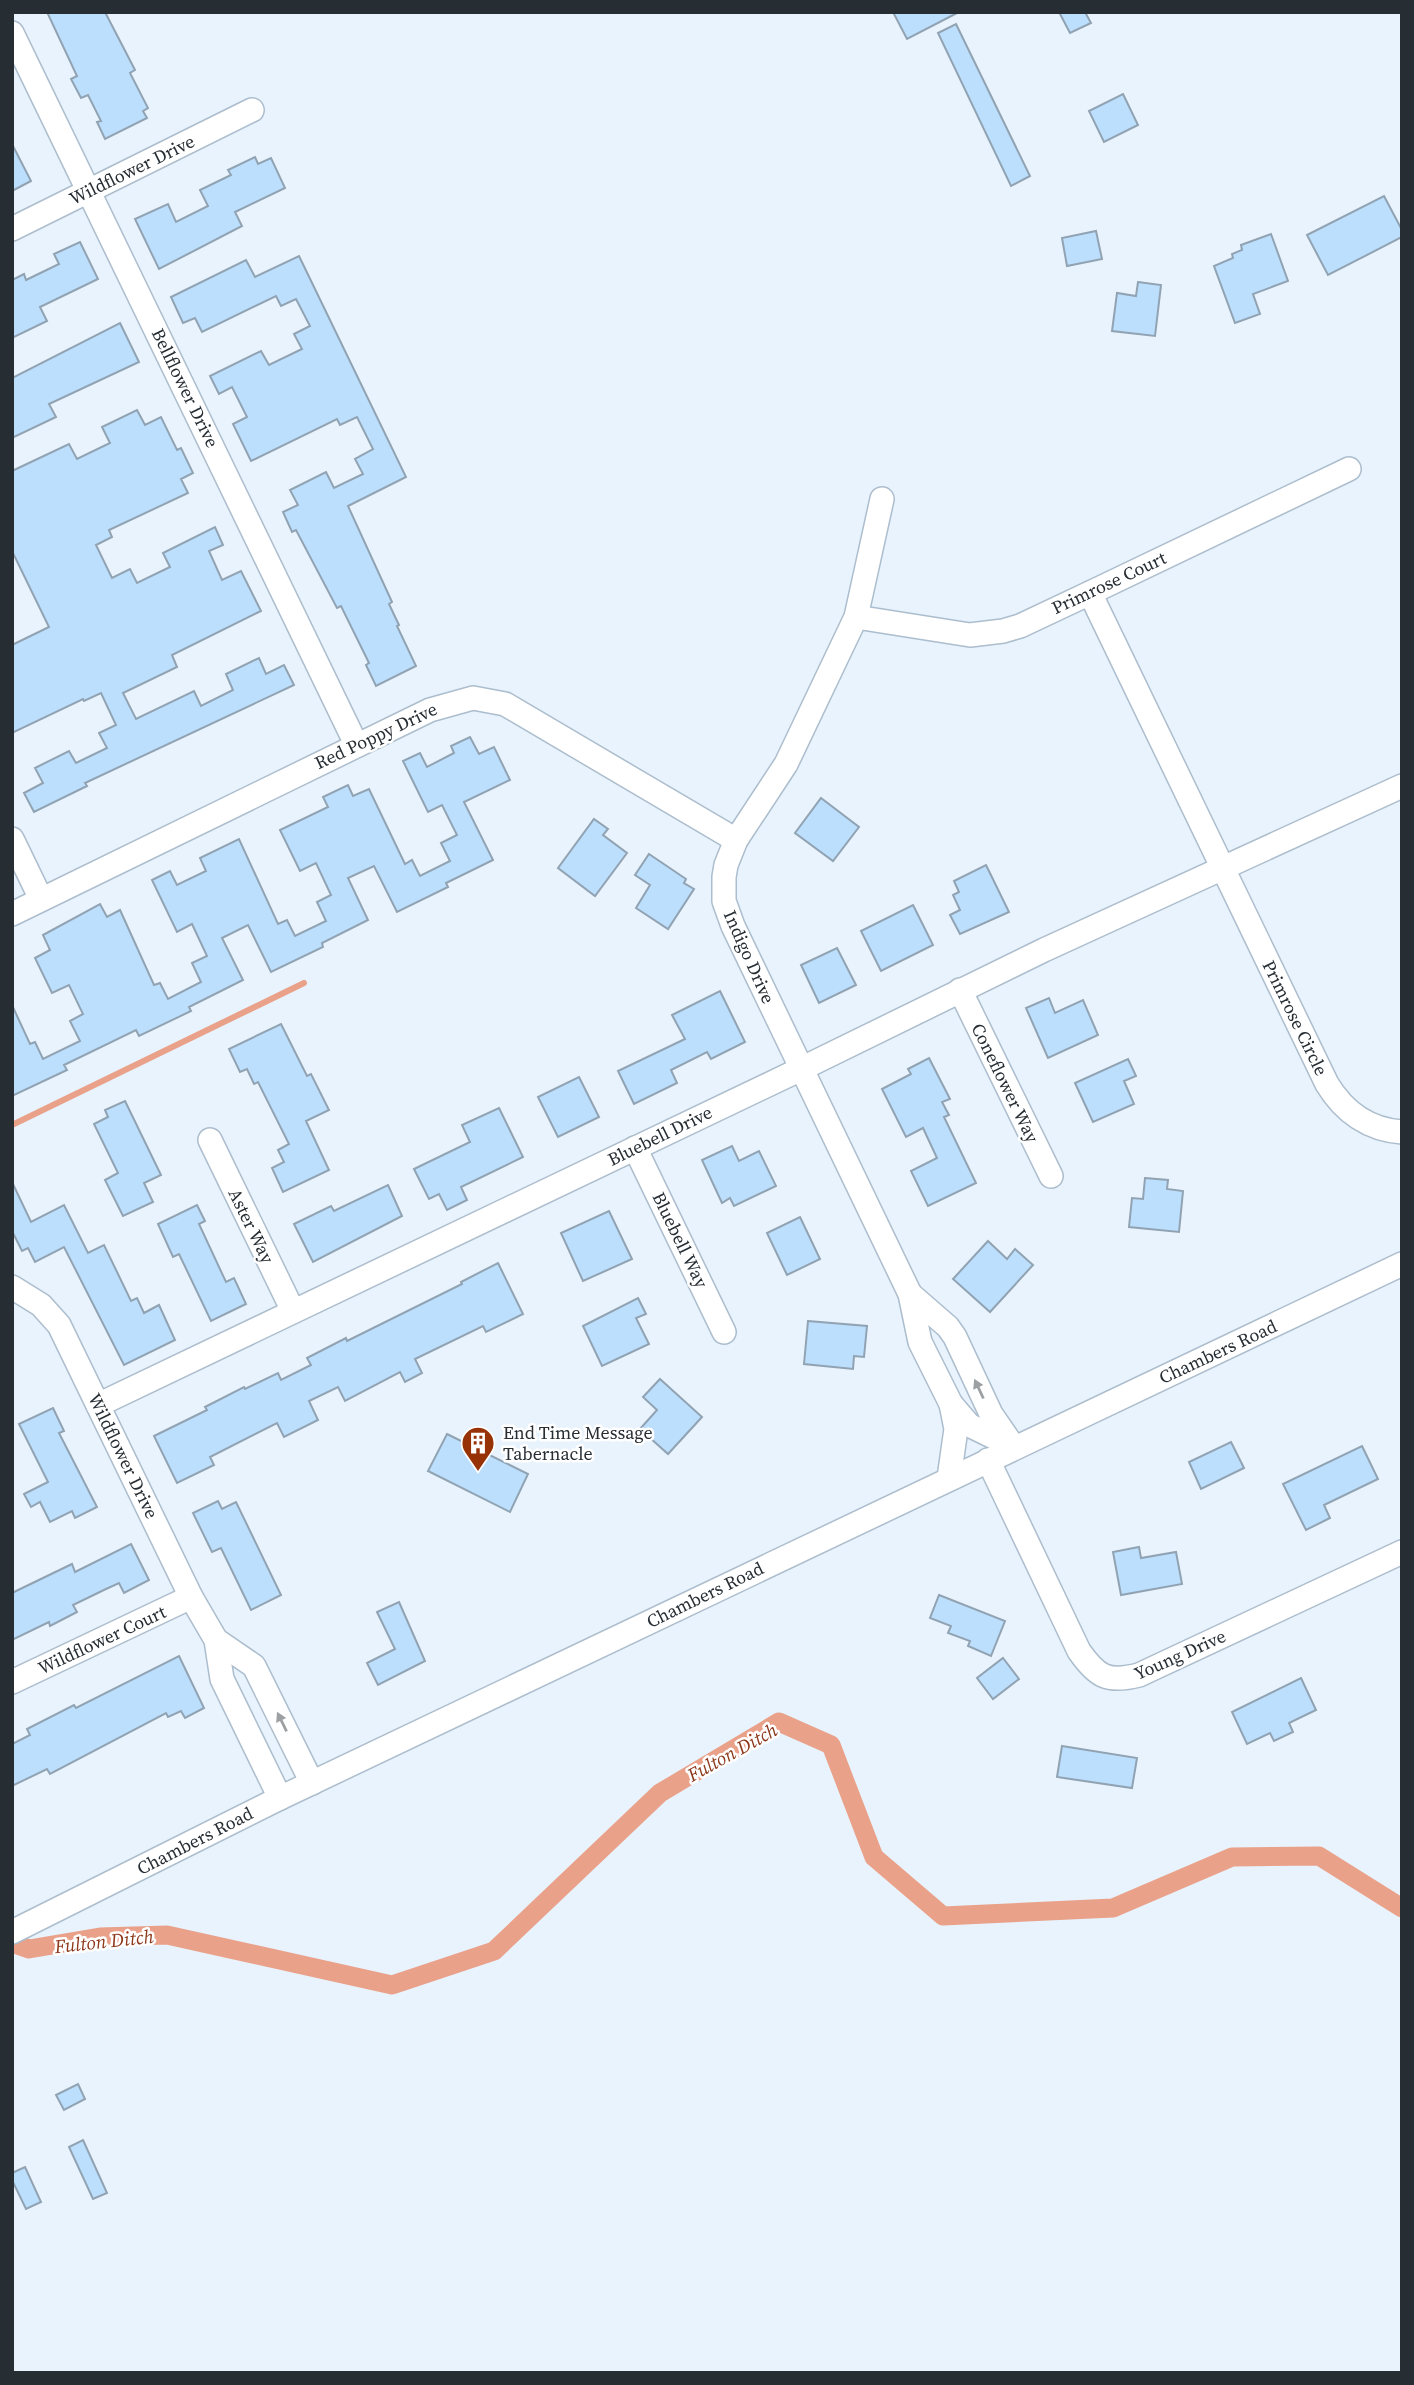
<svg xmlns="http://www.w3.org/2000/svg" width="1414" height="2385" font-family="'Source Serif 4',serif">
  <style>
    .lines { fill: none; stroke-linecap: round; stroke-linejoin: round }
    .stream { stroke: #eaa189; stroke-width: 6 }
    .canal { stroke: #eaa189; stroke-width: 19 }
    .building { fill: #bcdffe; stroke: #91a3b2; stroke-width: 2 }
    .minor-casing { stroke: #acbdcd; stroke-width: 26 }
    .minor { stroke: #fff; stroke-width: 23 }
    .oneway { fill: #9da0a3 }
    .labels { text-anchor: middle; stroke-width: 5; stroke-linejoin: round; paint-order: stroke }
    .street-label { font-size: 18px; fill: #262d33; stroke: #fff }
    .poi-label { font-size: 18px; fill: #262d33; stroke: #fff; text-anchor: start }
    .water-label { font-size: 19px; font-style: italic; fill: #8d381a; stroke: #fff }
  </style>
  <rect width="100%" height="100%" fill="#e8f3fd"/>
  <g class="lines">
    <polyline class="stream" points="12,1125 304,983"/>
    <polyline class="canal" points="12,1943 29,1949 100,1937 167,1935 392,1985 494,1951 660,1793 779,1722 831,1745 874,1857 943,1916 1113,1908 1232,1857 1319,1856 1402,1908"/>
  </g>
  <g class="building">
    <polygon points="47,12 105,12 135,70 130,73 148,108 143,111 147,118 105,139 97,122 101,121 88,95 81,98 71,79 77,76"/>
    <polygon points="893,12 959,12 907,39"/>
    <polygon points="1059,12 1085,12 1091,23 1070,33"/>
    <polygon points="956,24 1030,176 1011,186 938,33"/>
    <polygon points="1123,94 1138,125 1104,142 1089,111"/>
    <polygon points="12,144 31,181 12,191"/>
    <polygon points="255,157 258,164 271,158 285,188 235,212 242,226 159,269 135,219 168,204 176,222 208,206 200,190 231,175 228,170"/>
    <polygon points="1384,196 1402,230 1402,237 1328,275 1307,235"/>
    <polygon points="1096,231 1102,259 1067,266 1062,238"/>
    <polygon points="1271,234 1288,281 1253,294 1260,314 1235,323 1214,266 1233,258 1232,254 1242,250 1241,245"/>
    <polygon points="80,242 98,279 40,307 47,321 12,338 12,280 24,274 26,280 59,264 54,254"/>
    <polygon points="299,256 406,477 348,506 392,602 389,604 399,625 397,626 416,666 376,686 366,665 369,663 341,606 337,608 296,530 292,532 283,512 298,505 290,490 326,472 334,488 363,474 355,459 373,449 357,417 340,425 337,419 251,461 233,424 247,417 232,387 219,394 210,376 261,351 269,365 302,349 294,334 310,326 296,299 281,306 276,296 202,332 195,318 183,323 171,297 246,260 255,277"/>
    <polygon points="1138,282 1161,285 1155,336 1112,331 1117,293 1136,296"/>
    <polygon points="120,323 139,362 49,404 56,417 12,438 12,378"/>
    <polygon points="137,410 145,425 161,417 177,450 181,448 193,473 181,479 188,493 109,530 112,537 96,545 112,578 130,569 137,583 170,567 163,553 215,527 223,545 209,551 222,580 241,571 261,611 172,655 177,667 123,693 136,719 194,691 201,706 233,690 226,674 259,658 266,674 284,665 294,685 85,783 87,786 34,812 24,793 43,783 35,768 69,751 76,763 107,748 99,733 116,725 101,693 84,701 83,699 12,733 12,645 49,627 12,551 12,471 69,444 77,459 110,443 102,427"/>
    <polygon points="470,737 479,754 494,747 510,780 464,802 493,860 446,883 448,887 397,912 374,866 348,878 368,920 322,943 323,947 271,972 248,925 222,938 243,980 189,1007 191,1011 139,1036 136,1030 64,1065 67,1070 12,1096 12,1005 30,1044 35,1042 43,1059 80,1041 70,1021 83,1014 69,985 52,993 35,958 50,950 43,935 100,904 107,917 120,910 154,985 160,983 168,999 201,982 192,963 207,956 192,924 177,932 152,880 170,871 177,885 206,871 200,858 239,839 278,924 287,920 295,936 326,921 317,902 331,895 316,863 300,871 280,830 328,807 323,797 348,785 353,796 369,789 405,864 412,860 420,876 450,861 441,843 457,835 442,805 428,812 403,761 420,753 427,767 454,753 451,746"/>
    <polygon points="821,798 859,827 833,861 795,833"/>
    <polygon points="594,819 608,829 603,835 627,853 595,896 558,868"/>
    <polygon points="649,854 686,879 684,883 694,889 668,929 636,908 650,885 635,875"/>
    <polygon points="986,865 1009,912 960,934 950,915 960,910 953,895 959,892 954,881"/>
    <polygon points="913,905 933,945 881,971 861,931"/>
    <polygon points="837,948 856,985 819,1003 801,965"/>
    <polygon points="720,991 745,1042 711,1059 707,1052 671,1070 677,1083 634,1104 618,1071 685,1039 672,1015"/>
    <polygon points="1049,998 1055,1013 1083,1000 1098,1035 1048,1058 1026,1008"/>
    <polygon points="281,1024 307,1076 311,1074 329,1110 306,1121 329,1170 283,1192 272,1168 284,1162 278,1150 289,1144 258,1082 254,1084 247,1069 240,1072 229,1049"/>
    <polygon points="929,1058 950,1099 942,1102 949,1115 944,1117 976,1183 928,1206 911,1171 937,1158 923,1128 906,1137 882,1089 911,1074 908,1069"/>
    <polygon points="1128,1059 1136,1076 1124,1081 1134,1104 1093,1122 1075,1083"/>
    <polygon points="579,1077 599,1117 558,1137 538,1097"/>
    <polygon points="125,1101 161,1175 144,1183 153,1202 123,1216 105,1180 118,1173 94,1124 108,1117 105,1110"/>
    <polygon points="499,1108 523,1157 461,1187 467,1200 447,1210 439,1194 429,1199 414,1169 470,1142 462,1125"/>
    <polygon points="732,1146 739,1161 759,1151 776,1186 734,1206 730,1198 722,1203 702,1160"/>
    <polygon points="1145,1178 1168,1180 1167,1189 1183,1191 1179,1232 1129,1227 1132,1198 1143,1199"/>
    <polygon points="12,1182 31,1222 64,1205 88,1253 104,1245 131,1301 137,1298 144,1313 159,1305 175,1340 124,1365 64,1247 35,1262 28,1248 22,1251 12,1231"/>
    <polygon points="388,1185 402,1216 313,1262 294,1224 331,1206 334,1211"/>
    <polygon points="197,1205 205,1221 199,1224 226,1282 234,1278 246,1304 211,1321 179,1254 173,1257 158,1224"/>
    <polygon points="609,1211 632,1259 583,1281 561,1233"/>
    <polygon points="800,1217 820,1259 787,1275 767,1233"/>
    <polygon points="988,1241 1007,1259 1015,1249 1033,1265 990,1312 953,1279"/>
    <polygon points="498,1263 523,1314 486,1332 483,1326 415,1359 422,1373 405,1382 400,1372 345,1401 338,1387 309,1401 318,1420 284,1437 277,1423 210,1457 214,1465 177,1483 154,1436 207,1410 205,1407 244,1387 245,1389 278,1373 281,1380 311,1365 307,1358 346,1338 347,1341 462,1284 461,1282"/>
    <polygon points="638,1298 646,1314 636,1318 649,1344 602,1366 583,1326"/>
    <polygon points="808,1321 867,1326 864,1357 854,1356 853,1369 804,1364"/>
    <polygon points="660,1379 702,1417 668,1454 640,1429 657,1410 643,1397"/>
    <polygon points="53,1408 64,1431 59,1433 97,1507 75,1518 72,1511 50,1522 40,1502 31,1507 24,1494 48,1482 19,1424"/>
    <polygon points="447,1434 528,1474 510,1512 428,1471"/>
    <polygon points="1231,1442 1244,1468 1201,1489 1189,1462"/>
    <polygon points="1362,1446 1378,1479 1324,1505 1330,1518 1306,1530 1283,1484"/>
    <polygon points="218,1501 222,1509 236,1502 281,1595 251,1610 221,1548 212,1552 193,1513"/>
    <polygon points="131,1544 149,1580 124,1593 119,1583 106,1589 73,1605 77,1612 50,1626 49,1622 12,1640 12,1593 72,1564 75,1572"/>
    <polygon points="1139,1547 1141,1558 1176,1552 1182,1584 1121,1595 1113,1552"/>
    <polygon points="939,1595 1005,1621 991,1656 968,1646 970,1641 948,1633 951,1626 930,1618"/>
    <polygon points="399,1602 425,1661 378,1685 367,1663 395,1649 377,1612"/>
    <polygon points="179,1656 204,1708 185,1718 181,1711 168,1717 166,1713 50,1774 47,1769 12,1786 12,1744 30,1735 27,1729 74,1705 76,1708"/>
    <polygon points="1003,1658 1019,1679 993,1699 977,1678"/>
    <polygon points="1301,1678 1316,1710 1289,1723 1293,1732 1274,1741 1270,1733 1247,1744 1232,1712"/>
    <polygon points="1062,1746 1137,1758 1132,1788 1057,1777"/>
    <polygon points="78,2084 85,2099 64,2110 56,2095"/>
    <polygon points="83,2140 107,2193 93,2199 69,2147"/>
    <polygon points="25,2167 41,2202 26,2209 12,2180 12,2173"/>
  </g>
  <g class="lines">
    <defs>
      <g id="minor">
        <polyline points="12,33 356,744"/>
        <polyline points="12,229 252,110"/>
        <polyline points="882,499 856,617 786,764 736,840 726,865 724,877 724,901 733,926 910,1294 920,1342 951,1404 969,1425 1014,1447"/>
        <path d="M 1090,593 L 1327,1084 C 1344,1112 1369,1130 1402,1132"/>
        <polyline points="856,617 970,635 1003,631 1020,626 1090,593 1349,469"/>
        <polyline points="12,839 41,899"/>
        <polyline points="12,914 430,710 473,698 505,704 736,840"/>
        <polyline points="960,990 1051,1176"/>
        <polyline points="210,1140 293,1311"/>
        <polyline points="635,1148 724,1332"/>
        <polyline points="12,1287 41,1305 59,1325 191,1597 216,1640 222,1679 280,1798"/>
        <polyline points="910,1294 948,1327 955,1337 991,1414 1013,1446"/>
        <polyline points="98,1405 801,1069 1044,950 1402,786"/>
        <path d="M 988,1460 L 1079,1651 C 1097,1677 1108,1683 1139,1675 L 1402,1552"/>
        <polyline points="949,1478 956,1429 951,1404"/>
        <polyline points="216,1640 254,1666 312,1783"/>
        <polyline points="12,1682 191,1597"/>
        <polyline points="12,1932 280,1798 1402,1264"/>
      </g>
    </defs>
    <use href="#minor" class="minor-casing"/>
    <use href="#minor" class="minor"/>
  </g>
  <defs><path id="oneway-solid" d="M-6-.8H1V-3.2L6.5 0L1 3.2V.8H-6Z" transform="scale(1.75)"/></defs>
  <g class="oneway">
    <use href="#oneway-solid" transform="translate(979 1389) rotate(-115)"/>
    <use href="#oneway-solid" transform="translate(282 1722) rotate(-116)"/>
  </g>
  <defs>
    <symbol id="building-pin" viewBox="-11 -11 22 30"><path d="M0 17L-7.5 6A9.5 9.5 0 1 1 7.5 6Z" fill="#973106" stroke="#fff"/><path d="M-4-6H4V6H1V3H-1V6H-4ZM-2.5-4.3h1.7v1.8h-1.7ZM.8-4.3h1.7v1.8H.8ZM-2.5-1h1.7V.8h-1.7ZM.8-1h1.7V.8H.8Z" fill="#fff"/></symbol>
  </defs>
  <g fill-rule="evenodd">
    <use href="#building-pin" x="459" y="1424" width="38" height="52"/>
  </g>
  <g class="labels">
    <g class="street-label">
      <text transform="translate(132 170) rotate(-26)" y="6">Wildflower Drive</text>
      <text transform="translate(185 388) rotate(64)" y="6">Bellflower Drive</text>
      <text transform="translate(1109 583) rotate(-25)" y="6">Primrose Court</text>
      <text transform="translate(376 736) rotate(-25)" y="6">Red Poppy Drive</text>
      <text transform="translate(749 957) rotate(66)" y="6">Indigo Drive</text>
      <text transform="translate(1295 1018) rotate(64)" y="6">Primrose Circle</text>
      <text transform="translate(1005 1083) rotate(64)" y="6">Coneflower Way</text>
      <text transform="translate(660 1136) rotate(-26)" y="6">Bluebell Drive</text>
      <text transform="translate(251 1226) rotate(64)" y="6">Aster Way</text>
      <text transform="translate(680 1240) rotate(64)" y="6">Bluebell Way</text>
      <text transform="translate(1218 1352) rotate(-25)" y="6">Chambers Road</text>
      <text transform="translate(123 1456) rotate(64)" y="6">Wildflower Drive</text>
      <text transform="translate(705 1595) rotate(-26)" y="6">Chambers Road</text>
      <text transform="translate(102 1640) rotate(-25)" y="6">Wildflower Court</text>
      <text transform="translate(1180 1655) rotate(-24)" y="6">Young Drive</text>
      <text transform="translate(195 1841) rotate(-27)" y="6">Chambers Road</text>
    </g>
    <g class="poi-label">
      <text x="503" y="1439">End Time Message<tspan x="503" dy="21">Tabernacle</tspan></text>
    </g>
    <g class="water-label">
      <text transform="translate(732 1752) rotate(-29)" y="7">Fulton Ditch</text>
      <text transform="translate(104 1941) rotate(-6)" y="7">Fulton Ditch</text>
    </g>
  </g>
  <rect width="1414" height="2385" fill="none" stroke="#262d33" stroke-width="28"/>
</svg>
